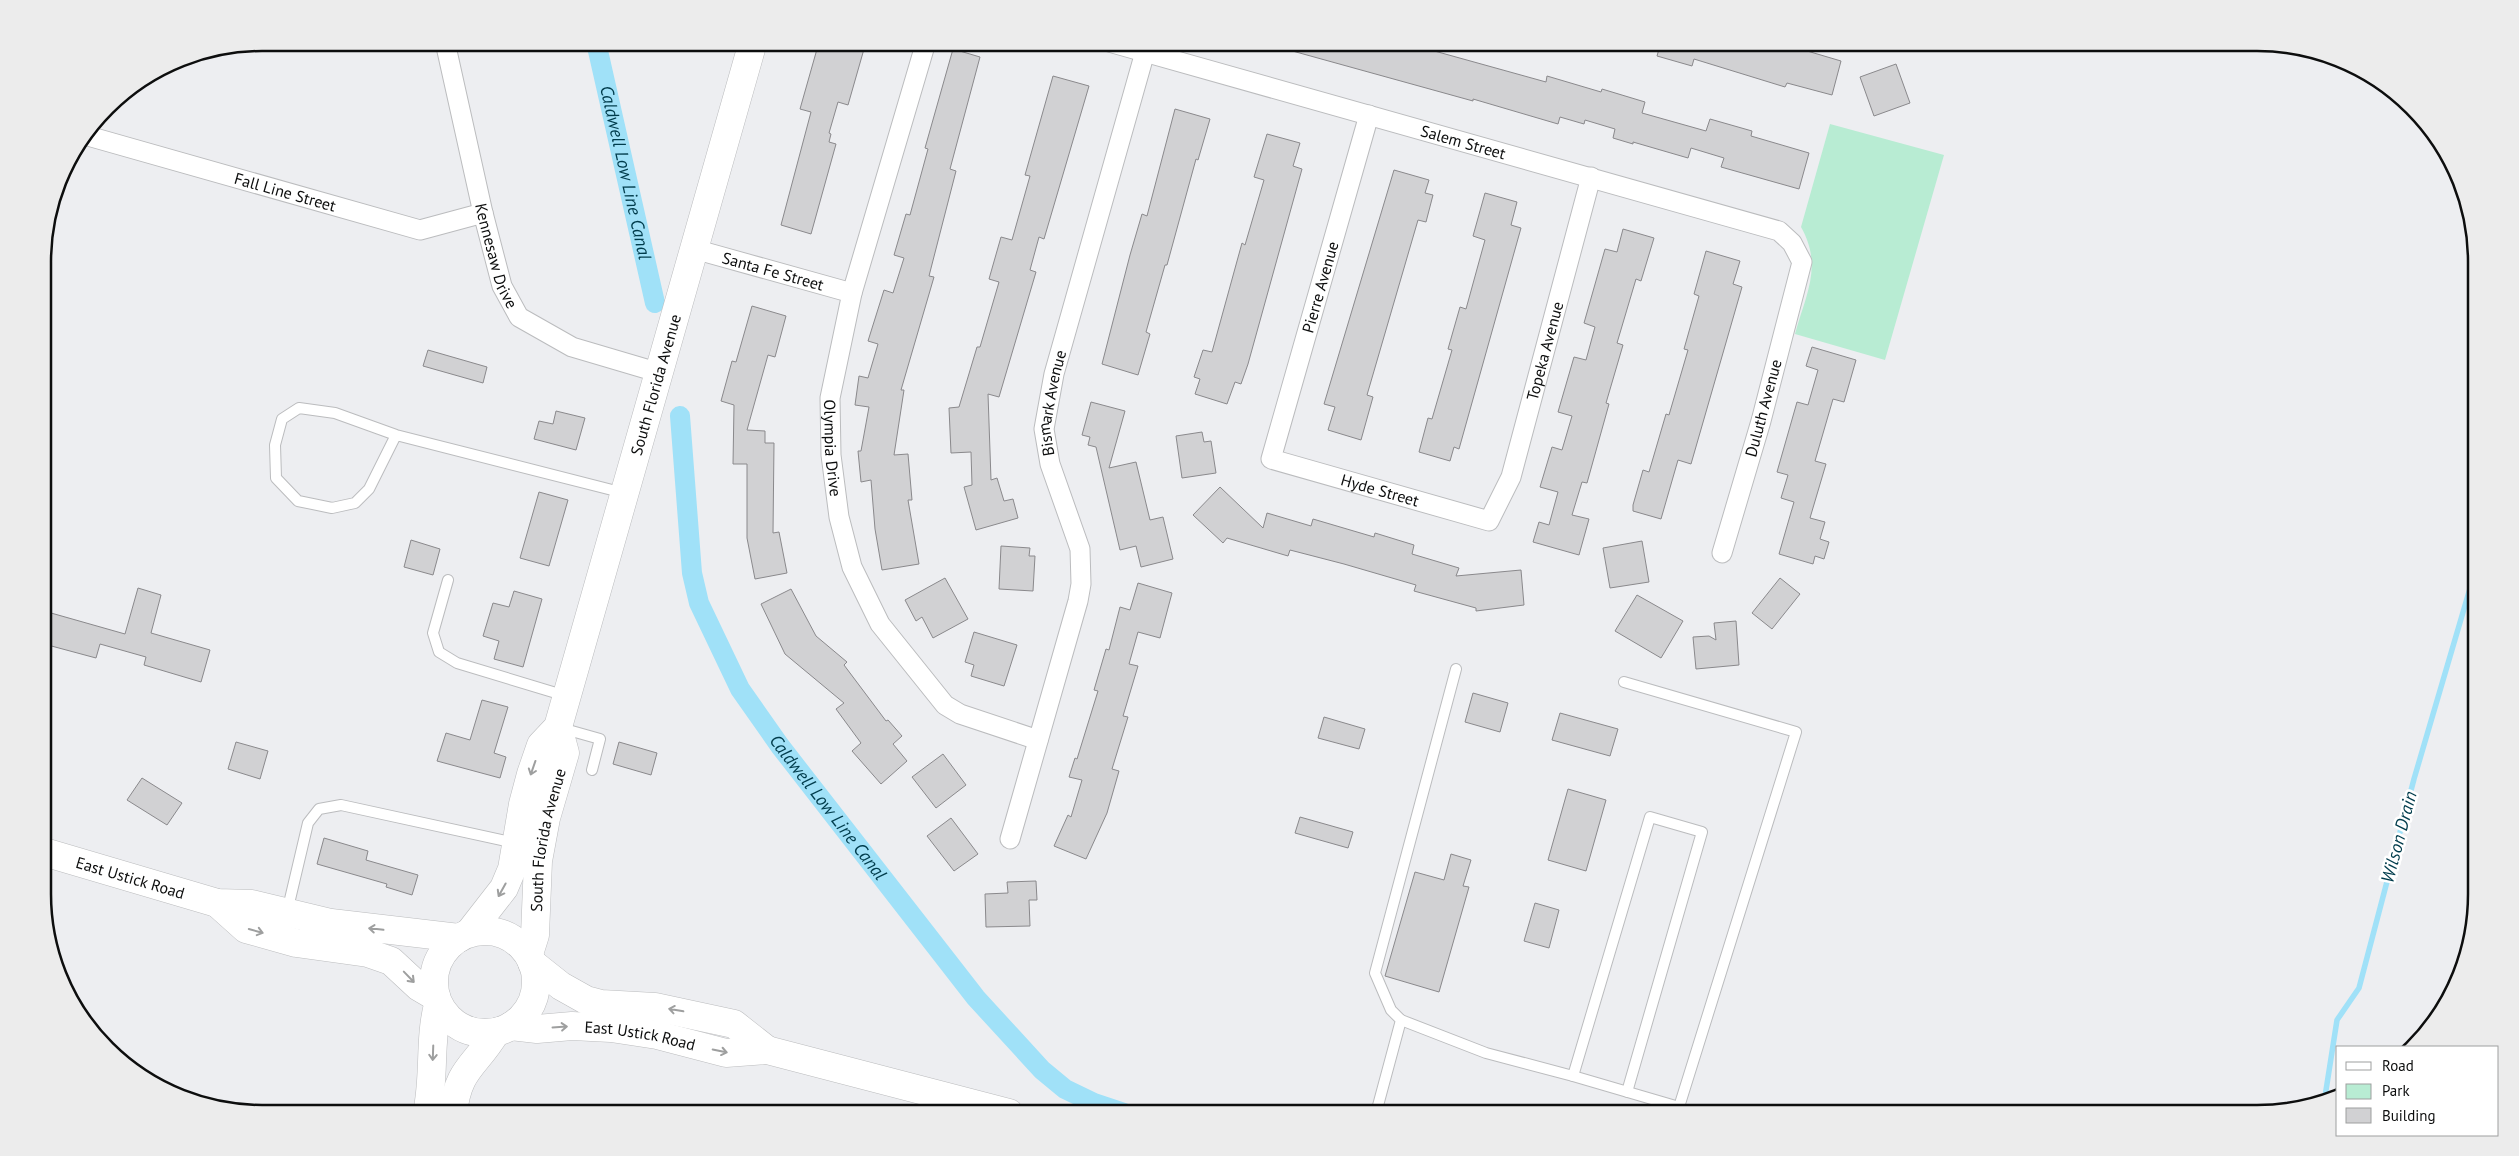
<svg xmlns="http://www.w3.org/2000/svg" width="2519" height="1156" font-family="'PT Sans',sans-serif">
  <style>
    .green { fill: #b8ecd3 }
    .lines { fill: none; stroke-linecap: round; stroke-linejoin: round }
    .stream { stroke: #a0e1f8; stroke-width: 5.5 }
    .canal { stroke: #a0e1f8; stroke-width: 20 }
    .building { fill: #d1d1d3; stroke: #8a898c }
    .lane-casing { stroke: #bbbcbe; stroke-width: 12 }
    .street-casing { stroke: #bbbcbe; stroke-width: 21 }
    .secondary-casing { stroke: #bbbcbe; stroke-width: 29 }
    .lane { stroke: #fff; stroke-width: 10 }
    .street { stroke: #fff; stroke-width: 19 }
    .secondary { stroke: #fff; stroke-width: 28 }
    .oneway { stroke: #9e9f9f }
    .labels { text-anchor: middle; stroke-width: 5; stroke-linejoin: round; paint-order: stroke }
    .street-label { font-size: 16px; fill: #0d0e0e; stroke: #fff }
    .water-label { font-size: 18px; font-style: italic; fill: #003c4c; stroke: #fff }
    .rim { fill: none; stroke: #0d0e0e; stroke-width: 2.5 }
  </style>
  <rect width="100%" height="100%" fill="#edeef1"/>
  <path class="green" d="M 1830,124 L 1944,155 L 1885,360 L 1795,334 C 1806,294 1823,266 1801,227 Z"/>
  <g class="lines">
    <g class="stream">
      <polyline points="2453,166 2465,198"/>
      <polyline points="2324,1103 2337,1020 2359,988 2414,779 2476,568"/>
    </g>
    <g class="canal">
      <path id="s1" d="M 596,42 L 655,303"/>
      <path id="s2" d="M 680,416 L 692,573 L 699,603 L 740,689 L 780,746 L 976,998 L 1042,1070 L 1065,1089 L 1094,1103 L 1124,1113"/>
    </g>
  </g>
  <g class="building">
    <polygon points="819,42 866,42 848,105 838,102 829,133 831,134 829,142 836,144 811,234 781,225 811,112 800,109"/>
    <polygon points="1278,42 1402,42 1546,82 1547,76 1601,92 1602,89 1645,102 1642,113 1706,131 1710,119 1752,131 1751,136 1809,153 1799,189 1721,167 1724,158 1691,148 1688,158 1633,142 1633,144 1613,138 1615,129 1585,120 1584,124 1560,117 1558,124 1473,99 1473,101 1278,47"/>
    <polygon points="1661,42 1798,42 1797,48 1841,61 1832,95 1787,83 1785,87 1694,59 1692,66 1657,56"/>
    <polygon points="953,49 980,57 950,169 956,171 929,276 934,277 901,390 904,390 894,455 908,454 912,500 908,500 919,564 882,570 875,529 871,480 861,482 858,451 861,451 869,407 855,405 859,376 868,378 878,344 868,341 884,290 893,293 904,258 894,255 906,214 910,215 928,149 925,148"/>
    <polygon points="1896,64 1910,103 1874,116 1860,77"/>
    <polygon points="1053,76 1089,86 1044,239 1039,237 1030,270 1036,272 999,397 988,394 991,480 997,478 1004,501 1013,499 1018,518 976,530 964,487 972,485 971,452 951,453 949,408 959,407 977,347 980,347 999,282 989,279 1001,237 1012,240 1030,176 1025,175"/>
    <polygon points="1175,109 1210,119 1198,160 1196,159 1167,265 1165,265 1146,332 1150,334 1138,375 1102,364 1130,255 1142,214 1147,216"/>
    <polygon points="1267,134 1300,143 1293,166 1302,169 1248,364 1241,384 1235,382 1227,404 1195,394 1200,379 1194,377 1203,350 1212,352 1242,243 1245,245 1264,180 1254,177"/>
    <polygon points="1394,170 1429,180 1425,193 1433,195 1426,222 1418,220 1367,395 1373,397 1361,440 1328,430 1335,407 1324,404"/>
    <polygon points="1485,193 1517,202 1511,225 1521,228 1459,449 1454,447 1450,461 1419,452 1428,418 1432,419 1452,350 1448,349 1460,307 1466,309 1485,240 1473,236"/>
    <polygon points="1623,229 1654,238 1641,281 1636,279 1617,343 1623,345 1606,403 1609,404 1587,483 1582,482 1572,515 1589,519 1579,555 1533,542 1539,522 1549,525 1558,492 1540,487 1552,447 1562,450 1572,416 1558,412 1574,357 1586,360 1595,327 1584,323 1605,249 1617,252"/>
    <polygon points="1706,251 1740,261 1733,284 1742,287 1691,464 1678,460 1661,519 1633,511 1633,505 1643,470 1649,472 1666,414 1669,415 1688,350 1684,349 1699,296 1694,294"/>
    <polygon points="752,306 786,316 775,357 768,355 747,430 765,431 765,443 774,443 773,533 779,532 787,573 755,579 747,538 747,464 733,464 734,405 721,401 732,361 736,362"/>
    <polygon points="1812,347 1856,360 1844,402 1833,399 1815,461 1826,464 1810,518 1825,522 1820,539 1829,542 1824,559 1815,556 1813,564 1779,554 1794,502 1781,498 1788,475 1777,472 1797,402 1808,405 1818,370 1806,366"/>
    <polygon points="428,350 487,367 483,383 423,366"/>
    <polygon points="1091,402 1125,411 1109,468 1136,462 1150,520 1163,517 1173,559 1141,567 1136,546 1120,550 1096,447 1088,445 1090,437 1082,435"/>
    <polygon points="556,411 585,418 576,450 534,439 539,421 553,424"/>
    <polygon points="1202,432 1204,442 1211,441 1216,473 1182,478 1176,436"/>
    <polygon points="1220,487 1263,528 1267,513 1311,526 1313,519 1374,537 1375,533 1414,545 1412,554 1459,568 1456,576 1521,570 1524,605 1476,611 1476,608 1414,591 1416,585 1344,564 1290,550 1288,556 1227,538 1223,543 1193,515"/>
    <polygon points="539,492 568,500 549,566 520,558"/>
    <polygon points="411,540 440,549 433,575 404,567"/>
    <polygon points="1642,541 1649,582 1610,588 1603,548"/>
    <polygon points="1001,546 1030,548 1029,556 1035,556 1033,591 999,589"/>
    <polygon points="945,578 968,619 933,638 922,617 916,621 905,600"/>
    <polygon points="1780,578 1800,594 1772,629 1752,613"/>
    <polygon points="1138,583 1172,593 1160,638 1138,632 1129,664 1138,666 1123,716 1128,717 1112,769 1119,771 1107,813 1086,859 1054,846 1068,815 1071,817 1082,780 1069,777 1075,758 1077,759 1098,691 1094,690 1106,649 1109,650 1120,607 1130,610"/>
    <polygon points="138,588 161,595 151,633 210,650 201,682 144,665 146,657 100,644 96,658 44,644 44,611 125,634"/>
    <polygon points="791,589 816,636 847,662 844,665 886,721 888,720 902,736 893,744 907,761 881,784 852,751 861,743 836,709 844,703 785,654 761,604"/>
    <polygon points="514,591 542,599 523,667 494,659 499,641 483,636 493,603 509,607"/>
    <polygon points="1637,595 1683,621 1661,658 1615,631"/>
    <polygon points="1736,621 1739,665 1696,669 1693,637 1709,636 1716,640 1714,623"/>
    <polygon points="974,632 1017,645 1004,686 971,676 974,665 965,662"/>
    <polygon points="1473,693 1508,703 1500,732 1465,722"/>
    <polygon points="482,700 508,707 494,753 506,757 500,778 437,761 446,733 470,740"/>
    <polygon points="1560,713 1618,729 1610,756 1552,740"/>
    <polygon points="1324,717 1365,729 1359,749 1318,738"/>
    <polygon points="236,742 268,751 260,779 228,769"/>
    <polygon points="619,742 657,753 651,775 613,764"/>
    <polygon points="943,754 966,785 936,808 912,777"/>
    <polygon points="142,778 182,803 167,825 127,800"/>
    <polygon points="1568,789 1606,800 1586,871 1548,860"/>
    <polygon points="1300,817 1353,832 1348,848 1295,833"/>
    <polygon points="951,818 978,854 954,871 927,836"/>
    <polygon points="324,838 368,851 366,860 418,875 412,895 386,887 387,884 317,864"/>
    <polygon points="1451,854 1471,860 1463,886 1469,887 1439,992 1385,976 1415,872 1444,880"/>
    <polygon points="1036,881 1037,900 1029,900 1030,926 986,927 985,894 1008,893 1007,882"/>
    <polygon points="1535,903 1559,910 1549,948 1524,941"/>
  </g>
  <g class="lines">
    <defs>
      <g id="lane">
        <polyline points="396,435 369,489 355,503 332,508 298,501 276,478 275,445 282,419 299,408 335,413 396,435 624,493"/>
        <polyline points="448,580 433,633 439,652 457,663 566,696"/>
        <polyline points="1624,682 1796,732 1679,1107 1674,1113"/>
        <polyline points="561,728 600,739 592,770"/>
        <polyline points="287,912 308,823 319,809 341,805 515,843"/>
        <polyline points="1401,1020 1486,1053 1573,1076"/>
        <polyline points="1627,1092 1702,832 1650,817 1573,1076 1679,1107"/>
        <polyline points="1376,1113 1401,1020 1391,1010 1375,973 1456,669"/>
      </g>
      <g id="street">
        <path id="s3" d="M 445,42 L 483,213 L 502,286 L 519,317 L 572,347 L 660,373"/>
        <path id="s4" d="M 926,42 L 852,293 L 830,398 L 831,455 L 839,517 L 852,567 L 880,624 L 945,705 L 960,714 L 1038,740"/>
        <path id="s5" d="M 1109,42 L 1779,231 L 1792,243 L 1802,262 L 1761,421 L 1722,553"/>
        <path id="s6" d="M 1369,115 L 1271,459 L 1489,521 L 1511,477 L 1591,177"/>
        <path id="s7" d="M 88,136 L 420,230 L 483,213"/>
        <path id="s8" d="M 694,249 L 852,293"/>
        <path id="s9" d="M 1010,839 L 1078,601 L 1081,584 L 1080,549 L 1050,464 L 1044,429 L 1054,374 L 1145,52"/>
      </g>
      <g id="secondary">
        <path id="s10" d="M 44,852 L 217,903 L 252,904 L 331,923 L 459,938"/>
        <polyline points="217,903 246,929 296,943 368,953 391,961 419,987 436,997"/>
        <circle cx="485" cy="982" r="51"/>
        <path id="s11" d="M 469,933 L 504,888 L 512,869 L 523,804 L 531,774 L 541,745 L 558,727 L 753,42"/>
        <path id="s12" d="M 529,954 L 535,935 L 538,861 L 546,818 L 565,753 L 558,727"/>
        <polyline points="532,963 561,986 586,1000 601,1004 655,1007 734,1024 767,1050"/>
        <path id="s13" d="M 511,1026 L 537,1029 L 572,1026 L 611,1028 L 657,1035 L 726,1053 L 767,1050 L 1009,1113"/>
        <path d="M 427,1113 C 435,1077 429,1040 438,1005"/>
        <path d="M 453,1113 C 458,1068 475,1067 496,1032"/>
      </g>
    </defs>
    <use href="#lane" class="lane-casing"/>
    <use href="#street" class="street-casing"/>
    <use href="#secondary" class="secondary-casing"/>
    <use href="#lane" class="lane"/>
    <use href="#street" class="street"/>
    <use href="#secondary" class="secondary"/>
  </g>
  <defs><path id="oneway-shaft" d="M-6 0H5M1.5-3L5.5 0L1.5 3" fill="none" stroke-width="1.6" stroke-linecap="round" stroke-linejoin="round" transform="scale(1.25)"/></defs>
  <g class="oneway">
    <use href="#oneway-shaft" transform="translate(533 768) rotate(109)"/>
    <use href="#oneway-shaft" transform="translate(502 890) rotate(119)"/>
    <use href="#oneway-shaft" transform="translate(376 929) rotate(-174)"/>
    <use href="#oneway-shaft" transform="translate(256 931) rotate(16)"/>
    <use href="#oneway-shaft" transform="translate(409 977) rotate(46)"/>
    <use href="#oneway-shaft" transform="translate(676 1010) rotate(-170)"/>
    <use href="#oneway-shaft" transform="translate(560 1027) rotate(-4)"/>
    <use href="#oneway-shaft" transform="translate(720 1051) rotate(12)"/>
    <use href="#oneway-shaft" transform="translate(433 1053) rotate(92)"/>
  </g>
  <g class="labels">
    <g class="street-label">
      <text dy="6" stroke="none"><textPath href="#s5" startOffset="368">Salem Street</textPath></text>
      <text dy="6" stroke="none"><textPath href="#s7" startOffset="205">Fall Line Street</textPath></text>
      <text dy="6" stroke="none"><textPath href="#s3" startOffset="220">Kennesaw Drive</textPath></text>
      <text dy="6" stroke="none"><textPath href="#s8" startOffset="82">Santa Fe Street</textPath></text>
      <text transform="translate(1320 287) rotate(-74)" y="6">Pierre Avenue</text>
      <text dy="6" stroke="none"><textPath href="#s6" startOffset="764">Topeka Avenue</textPath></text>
      <text dy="6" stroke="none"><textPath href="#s11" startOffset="586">South Florida Avenue</textPath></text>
      <text dy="6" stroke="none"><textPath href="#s9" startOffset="452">Bismark Avenue</textPath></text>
      <text transform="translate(1763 408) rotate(-75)" y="6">Duluth Avenue</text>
      <text dy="6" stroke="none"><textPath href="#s4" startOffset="419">Olympia Drive</textPath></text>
      <text dy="6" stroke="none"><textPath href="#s6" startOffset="471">Hyde Street</textPath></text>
      <text dy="6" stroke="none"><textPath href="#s12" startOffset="116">South Florida Avenue</textPath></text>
      <text dy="6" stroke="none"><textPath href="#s10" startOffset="90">East Ustick Road</textPath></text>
      <text dy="6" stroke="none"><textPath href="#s13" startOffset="130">East Ustick Road</textPath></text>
    </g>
    <g class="water-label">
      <text dy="6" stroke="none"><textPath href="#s1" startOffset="134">Caldwell Low Line Canal</textPath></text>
      <text dy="6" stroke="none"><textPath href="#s2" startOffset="431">Caldwell Low Line Canal</textPath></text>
      <text transform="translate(2399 837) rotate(-75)" y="6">Wilson Drain</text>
    </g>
  </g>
  <path d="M0 0H2519V1156H0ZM262 51H2257A211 211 0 0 1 2468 262V894A211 211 0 0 1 2257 1105H262A211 211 0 0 1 51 894V262A211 211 0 0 1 262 51Z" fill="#ececec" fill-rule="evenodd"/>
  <path class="rim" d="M262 51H2257A211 211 0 0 1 2468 262V894A211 211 0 0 1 2257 1105H262A211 211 0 0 1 51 894V262A211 211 0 0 1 262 51Z"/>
  <rect x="2336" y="1046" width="162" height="90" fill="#ffffff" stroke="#9e9f9f"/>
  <rect x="2346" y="1062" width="25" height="8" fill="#ffffff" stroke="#9e9f9f"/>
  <text x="2382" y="1071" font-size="15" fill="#0d0e0e">Road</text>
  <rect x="2346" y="1084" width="25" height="15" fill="#b8ecd3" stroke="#9e9f9f"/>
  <text x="2382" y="1096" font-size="15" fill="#0d0e0e">Park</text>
  <rect x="2346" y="1108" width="25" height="15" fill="#d1d1d3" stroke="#9e9f9f"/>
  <text x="2382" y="1121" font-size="15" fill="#0d0e0e">Building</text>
</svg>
